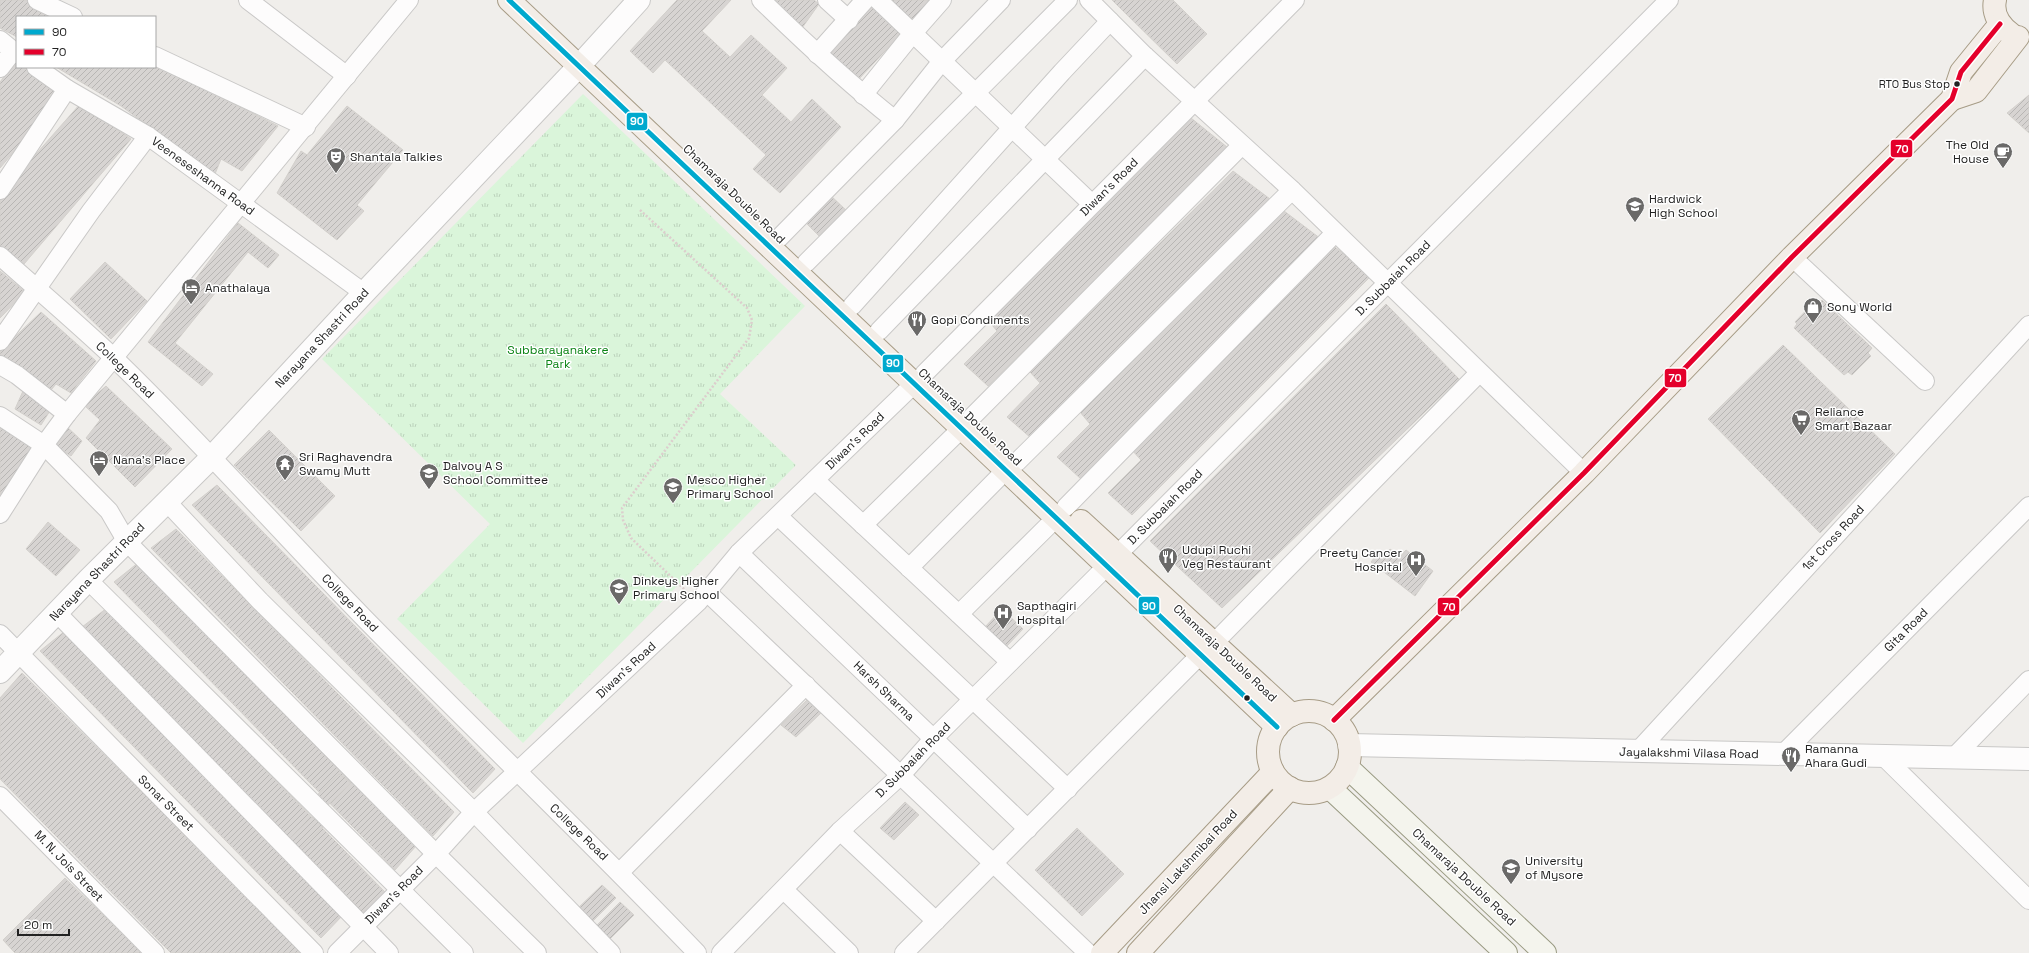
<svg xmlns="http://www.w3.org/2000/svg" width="2029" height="953" font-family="'Space Grotesk',sans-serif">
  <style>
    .park { fill: url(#park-tufts) }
    .building { fill: url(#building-hatch); stroke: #d3d0cc }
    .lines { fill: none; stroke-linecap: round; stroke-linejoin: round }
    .minor-casing { stroke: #c9c8c7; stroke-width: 20 }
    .tertiary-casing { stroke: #c9c8c7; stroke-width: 24 }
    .secondary-casing { stroke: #999a82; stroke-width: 24 }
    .primary-casing { stroke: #a79c86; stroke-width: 24 }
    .path { stroke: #dccecd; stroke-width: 2.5; stroke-dasharray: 2 2; stroke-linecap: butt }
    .minor { stroke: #fdfcfc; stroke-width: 18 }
    .tertiary { stroke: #fdfcfc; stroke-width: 22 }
    .secondary { stroke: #f4f4ed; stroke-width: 22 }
    .primary { stroke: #f3ede7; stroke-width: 22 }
    .bus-1-casing { stroke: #fff; stroke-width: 8 }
    .bus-2-casing { stroke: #fff; stroke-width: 8 }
    .bus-1 { stroke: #00a9ce; stroke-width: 5 }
    .bus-2 { stroke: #e4002b; stroke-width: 5 }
    .bus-dot { fill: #222; stroke: #fff; stroke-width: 1.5 }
    .labels { text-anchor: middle; stroke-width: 3; stroke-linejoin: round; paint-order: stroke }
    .bus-label { font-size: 11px; fill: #222; stroke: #fff; text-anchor: end }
    .poi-label { font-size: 12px; fill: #222; stroke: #fff; text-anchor: start }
    .street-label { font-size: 12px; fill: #222; stroke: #fff }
    .park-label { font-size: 12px; fill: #0c8416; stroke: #fff }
    .line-badge { stroke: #fff; stroke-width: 1.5 }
    .badge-label { font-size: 11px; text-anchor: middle; font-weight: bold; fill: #fff }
  </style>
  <defs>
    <pattern id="park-tufts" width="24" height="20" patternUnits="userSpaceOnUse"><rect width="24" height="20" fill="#daf5da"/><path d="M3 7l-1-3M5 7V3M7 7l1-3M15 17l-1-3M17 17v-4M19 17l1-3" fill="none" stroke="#bbd2bb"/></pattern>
    <pattern id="building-hatch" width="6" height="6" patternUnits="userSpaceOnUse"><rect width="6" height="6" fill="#d7d4d2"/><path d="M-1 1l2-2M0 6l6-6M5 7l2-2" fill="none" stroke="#b8b6b4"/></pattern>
  </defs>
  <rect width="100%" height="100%" fill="#f0eeeb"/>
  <polygon class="park" points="583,94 805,306 720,394 796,465 523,743 397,619 490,524 322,359"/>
  <g class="building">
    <polygon points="0,0 28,0 62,17 17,17 17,37 0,28"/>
    <polygon points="677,0 731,0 702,31 730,57 751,35 787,68 762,95 791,122 812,99 841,127 780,193 753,169 766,155 665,60 653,73 630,51"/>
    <polygon points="771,0 814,0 819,4 802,28"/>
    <polygon points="883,0 931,0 911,24"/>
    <polygon points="1112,0 1173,0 1207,34 1177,64"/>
    <polygon points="871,2 903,32 858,80 826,51"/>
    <polygon points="16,61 17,67 24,67 59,92 21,143 0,168 0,82"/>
    <polygon points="155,64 278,126 242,171 221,159 215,174 121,106 56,67 155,67"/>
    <polygon points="2029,95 2029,133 2007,113"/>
    <polygon points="80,104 131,139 24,264 0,246 0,200 15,178"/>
    <polygon points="347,106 403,150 357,205 364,211 337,240 277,193 301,151 307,155"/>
    <polygon points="1191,118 1227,147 988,386 964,364 997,331 987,319"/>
    <polygon points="1233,171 1270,199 1031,438 1007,417 1040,383 1030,372"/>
    <polygon points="828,193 850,214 824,241 802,219"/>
    <polygon points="1284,211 1321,239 1081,479 1057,457 1090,424 1080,412"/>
    <polygon points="238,223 279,255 268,268 248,252 175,343 213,374 202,386 148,342"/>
    <polygon points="1335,247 1371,276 1132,515 1108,493 1141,460 1131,449"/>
    <polygon points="105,262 147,301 111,339 70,299"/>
    <polygon points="0,271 25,292 0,318"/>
    <polygon points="1822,300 1872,348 1868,353 1871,356 1852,375 1848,372 1844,375 1794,328 1797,324 1795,322 1815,301 1818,304"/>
    <polygon points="1386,304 1459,379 1222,608 1150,541"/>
    <polygon points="41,312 96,361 71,393 56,384 47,395 0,358 0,351"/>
    <polygon points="1783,345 1895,454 1820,533 1708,419"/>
    <polygon points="106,386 172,449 135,487 86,438 100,420 84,405"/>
    <polygon points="30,388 53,406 41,425 15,409 23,391"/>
    <polygon points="0,423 35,446 0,498"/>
    <polygon points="65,425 82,441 71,456 52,444"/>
    <polygon points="269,430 335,496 301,531 234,465"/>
    <polygon points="217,485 495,769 473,793 192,505"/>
    <polygon points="48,522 80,550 56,576 26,549"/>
    <polygon points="176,529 454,812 433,836 151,548"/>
    <polygon points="1390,549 1400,557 1406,550 1433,571 1415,596 1371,562 1379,552 1384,557"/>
    <polygon points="139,562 416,846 395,870 114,582"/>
    <polygon points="107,608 385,892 364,915 82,627"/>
    <polygon points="1002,609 1023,629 1005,648 984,628"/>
    <polygon points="65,631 343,915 321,938 40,651"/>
    <polygon points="22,673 304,953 171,953 0,779 0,698"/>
    <polygon points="807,700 821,713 796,737 781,725"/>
    <polygon points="250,748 262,757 234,783 223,774"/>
    <polygon points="339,774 351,783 324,809 312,800"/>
    <polygon points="905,802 919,815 894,840 880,828"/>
    <polygon points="312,817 324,826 296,852 285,843"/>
    <polygon points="1077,828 1124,874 1082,916 1035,870"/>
    <polygon points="65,878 142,953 15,953 3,940"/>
    <polygon points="602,885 616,898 591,923 576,910"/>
    <polygon points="620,902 634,915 609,940 595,927"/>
  </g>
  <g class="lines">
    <defs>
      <g id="minor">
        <polyline points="37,0 73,17"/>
        <polyline points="248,0 347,76"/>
        <path d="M 761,0 C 804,42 848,83 895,120"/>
        <polyline points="827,0 849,20"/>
        <polyline points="878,0 1092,204"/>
        <polyline points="1089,0 1145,56 1292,190 1584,473"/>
        <polyline points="0,40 17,54"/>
        <polyline points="817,54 865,0"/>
        <polyline points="155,56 306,127"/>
        <polyline points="36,67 67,89 148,136 364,293"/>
        <polyline points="0,68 13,51"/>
        <polyline points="863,95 913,33 942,0"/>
        <polyline points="0,190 67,89"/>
        <polyline points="779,238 895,120 942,61 1001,0"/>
        <path d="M 0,256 C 38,290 77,323 114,358 C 201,442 281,533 365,619 C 475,731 589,840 697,953"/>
        <polyline points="1792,257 1925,381"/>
        <polyline points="806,263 1068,0"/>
        <polyline points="852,306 1062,72 1110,21"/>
        <polyline points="879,331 1145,56"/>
        <polyline points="0,341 91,211 148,136"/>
        <polyline points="0,365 17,375 67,414"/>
        <polyline points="924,374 1295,0"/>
        <polyline points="0,416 44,445 109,511 127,542 436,854 537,953"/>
        <polyline points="971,418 1242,145"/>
        <polyline points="1017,462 1292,190"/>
        <polyline points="815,480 1010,662"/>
        <polyline points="166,501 260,601 474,812 611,953"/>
        <polyline points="1066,507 1335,233"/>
        <polyline points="0,514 44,445 67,414 409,0"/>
        <polyline points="778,516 1068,789"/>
        <polyline points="863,525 961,429"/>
        <polyline points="739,553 1028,829"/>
        <polyline points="1117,555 1669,0"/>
        <polyline points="909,568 1005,471"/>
        <polyline points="88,580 464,953"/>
        <polyline points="707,592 1088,953"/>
        <polyline points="57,613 389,953"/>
        <polyline points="959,614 1056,518"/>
        <polyline points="0,634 314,953"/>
        <polyline points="1214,643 1479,373"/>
        <polyline points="1637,752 2029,325"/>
        <polyline points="1783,754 2029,506"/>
        <polyline points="1883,756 2029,900"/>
        <polyline points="1954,757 2029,680"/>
        <polyline points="0,796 155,953"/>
        <polyline points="840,831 936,921"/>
        <polyline points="620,872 806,685"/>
        <polyline points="784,890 849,953"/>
        <polyline points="337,953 436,854 474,812 698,602 739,553 914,384"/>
        <polyline points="721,953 840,831 901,775 934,738 1106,567"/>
        <polyline points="904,953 1200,655"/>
      </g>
      <g id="tertiary">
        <polyline points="0,672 88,580 212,457 364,293 579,66 639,0"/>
        <polyline points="1349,745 2029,759"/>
      </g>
      <g id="secondary">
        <polyline points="1347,767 1545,953"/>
        <polyline points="1330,788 1506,953"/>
      </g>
      <g id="primary">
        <polyline points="509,0 1277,727"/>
        <path d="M 1995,0 C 1992,14 2000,26 2011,34"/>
        <polyline points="1952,99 1976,91 2018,37"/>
        <polyline points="1081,521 1292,715"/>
        <circle cx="1309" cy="752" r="41"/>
        <polyline points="1334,720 1584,473 1792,257 1952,99 1961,72 2000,24"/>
        <polyline points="1102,953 1273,772"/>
        <polyline points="1138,953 1290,788"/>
      </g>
    </defs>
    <use href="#minor" class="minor-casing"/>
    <use href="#tertiary" class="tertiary-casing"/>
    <use href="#secondary" class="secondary-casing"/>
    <use href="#primary" class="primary-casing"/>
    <polyline class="path" points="640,210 747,308 752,320 749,338 622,508 623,520 631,538 686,591"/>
    <use href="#minor" class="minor"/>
    <use href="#tertiary" class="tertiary"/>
    <use href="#secondary" class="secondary"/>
    <use href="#primary" class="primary"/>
    <defs>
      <polyline id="bus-1" points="509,0 1277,727"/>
      <polyline id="bus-2" points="1334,720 1584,473 1792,257 1952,99 1961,72 2000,24"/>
    </defs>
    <use href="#bus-1" class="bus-1-casing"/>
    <use href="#bus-2" class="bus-2-casing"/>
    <use href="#bus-1" class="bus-1"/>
    <use href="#bus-2" class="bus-2"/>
  </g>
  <defs>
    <symbol id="cafe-pin" viewBox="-11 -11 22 30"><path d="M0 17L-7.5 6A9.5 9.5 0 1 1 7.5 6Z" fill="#6a6968" stroke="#fff"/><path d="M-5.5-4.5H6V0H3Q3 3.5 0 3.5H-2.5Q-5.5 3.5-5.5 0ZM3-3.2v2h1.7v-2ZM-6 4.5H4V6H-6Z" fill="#fff"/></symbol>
    <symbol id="theatre-pin" viewBox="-11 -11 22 30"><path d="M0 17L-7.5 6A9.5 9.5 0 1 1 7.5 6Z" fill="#6a6968" stroke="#fff"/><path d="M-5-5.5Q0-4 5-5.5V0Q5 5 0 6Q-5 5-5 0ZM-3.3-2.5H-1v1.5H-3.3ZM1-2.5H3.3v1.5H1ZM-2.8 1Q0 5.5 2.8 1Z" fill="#fff"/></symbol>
    <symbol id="school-pin" viewBox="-11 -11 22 30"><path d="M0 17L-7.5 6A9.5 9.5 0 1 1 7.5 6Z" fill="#6a6968" stroke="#fff"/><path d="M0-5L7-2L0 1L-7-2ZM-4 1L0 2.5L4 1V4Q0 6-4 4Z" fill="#fff"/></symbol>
    <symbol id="hotel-pin" viewBox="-11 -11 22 30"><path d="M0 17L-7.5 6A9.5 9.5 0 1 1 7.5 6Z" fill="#6a6968" stroke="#fff"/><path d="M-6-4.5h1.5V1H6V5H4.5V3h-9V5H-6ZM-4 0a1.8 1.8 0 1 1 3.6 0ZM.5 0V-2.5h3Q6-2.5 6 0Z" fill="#fff"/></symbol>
    <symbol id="shop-pin" viewBox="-11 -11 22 30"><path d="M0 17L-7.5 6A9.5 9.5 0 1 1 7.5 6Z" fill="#6a6968" stroke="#fff"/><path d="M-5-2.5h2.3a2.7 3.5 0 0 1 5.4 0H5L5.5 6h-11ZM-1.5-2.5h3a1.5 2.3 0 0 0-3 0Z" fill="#fff"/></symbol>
    <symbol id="restaurant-pin" viewBox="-11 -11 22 30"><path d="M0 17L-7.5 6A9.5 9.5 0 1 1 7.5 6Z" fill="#6a6968" stroke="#fff"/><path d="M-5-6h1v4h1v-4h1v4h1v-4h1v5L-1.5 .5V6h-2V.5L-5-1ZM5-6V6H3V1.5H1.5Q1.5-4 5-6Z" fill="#fff"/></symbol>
    <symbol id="supermarket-pin" viewBox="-11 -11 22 30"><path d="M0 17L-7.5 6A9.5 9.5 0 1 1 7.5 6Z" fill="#6a6968" stroke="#fff"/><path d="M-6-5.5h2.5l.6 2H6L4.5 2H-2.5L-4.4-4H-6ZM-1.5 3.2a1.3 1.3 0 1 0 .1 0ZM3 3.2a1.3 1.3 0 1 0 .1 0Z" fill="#fff"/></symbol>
    <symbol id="temple-pin" viewBox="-11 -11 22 30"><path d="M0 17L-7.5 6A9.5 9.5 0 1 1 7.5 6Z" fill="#6a6968" stroke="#fff"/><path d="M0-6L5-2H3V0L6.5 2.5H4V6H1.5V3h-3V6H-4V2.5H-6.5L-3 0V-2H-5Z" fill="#fff"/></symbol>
    <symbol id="hospital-pin" viewBox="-11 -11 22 30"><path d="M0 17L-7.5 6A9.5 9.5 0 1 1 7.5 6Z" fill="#6a6968" stroke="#fff"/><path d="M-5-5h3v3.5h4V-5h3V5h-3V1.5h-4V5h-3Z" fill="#fff"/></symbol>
    <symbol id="university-pin" viewBox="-11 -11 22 30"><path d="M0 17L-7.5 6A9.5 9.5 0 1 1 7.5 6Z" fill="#6a6968" stroke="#fff"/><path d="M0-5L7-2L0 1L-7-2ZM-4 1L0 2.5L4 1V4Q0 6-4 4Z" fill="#fff"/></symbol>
  </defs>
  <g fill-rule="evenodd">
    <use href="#cafe-pin" x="1992" y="141" width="22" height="30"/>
    <use href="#theatre-pin" x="325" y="146" width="22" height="30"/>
    <use href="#school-pin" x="1624" y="195" width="22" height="30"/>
    <use href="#hotel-pin" x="180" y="277" width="22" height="30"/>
    <use href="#shop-pin" x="1802" y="296" width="22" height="30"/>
    <use href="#restaurant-pin" x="906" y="309" width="22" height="30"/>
    <use href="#supermarket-pin" x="1790" y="408" width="22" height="30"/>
    <use href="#hotel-pin" x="88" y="449" width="22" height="30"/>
    <use href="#temple-pin" x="274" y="453" width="22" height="30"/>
    <use href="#school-pin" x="418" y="462" width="22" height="30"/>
    <use href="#school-pin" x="662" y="476" width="22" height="30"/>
    <use href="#restaurant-pin" x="1157" y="546" width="22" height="30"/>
    <use href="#hospital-pin" x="1405" y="549" width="22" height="30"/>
    <use href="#school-pin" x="608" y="577" width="22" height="30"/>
    <use href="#hospital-pin" x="992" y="602" width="22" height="30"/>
    <use href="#restaurant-pin" x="1780" y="745" width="22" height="30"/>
    <use href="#university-pin" x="1500" y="857" width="22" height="30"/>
  </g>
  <g class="bus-dot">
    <circle cx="1957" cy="84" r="3.5"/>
    <circle cx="1247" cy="698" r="3.5"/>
  </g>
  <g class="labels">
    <g class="bus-label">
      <text x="1950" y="88">RTO Bus Stop</text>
    </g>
    <g class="poi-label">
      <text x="1989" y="149" text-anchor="end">The Old<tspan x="1989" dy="14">House</tspan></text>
      <text x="350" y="161">Shantala Talkies</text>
      <text x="1649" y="203">Hardwick<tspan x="1649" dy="14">High School</tspan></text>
      <text x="205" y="292">Anathalaya</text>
      <text x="1827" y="311">Sony World</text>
      <text x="931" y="324">Gopi Condiments</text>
      <text x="1815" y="416">Reliance<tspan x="1815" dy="14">Smart Bazaar</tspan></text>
      <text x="299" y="461">Sri Raghavendra<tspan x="299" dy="14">Swamy Mutt</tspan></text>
      <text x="113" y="464">Nana's Place</text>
      <text x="443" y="470">Dalvoy A S<tspan x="443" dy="14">School Committee</tspan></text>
      <text x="687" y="484">Mesco Higher<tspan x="687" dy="14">Primary School</tspan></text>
      <text x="1182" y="554">Udupi Ruchi<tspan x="1182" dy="14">Veg Restaurant</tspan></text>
      <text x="1402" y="557" text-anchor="end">Preety Cancer<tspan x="1402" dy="14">Hospital</tspan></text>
      <text x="633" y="585">Dinkeys Higher<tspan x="633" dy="14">Primary School</tspan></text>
      <text x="1017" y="610">Sapthagiri<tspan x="1017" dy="14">Hospital</tspan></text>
      <text x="1805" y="753">Ramanna<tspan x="1805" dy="14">Ahara Gudi</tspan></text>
      <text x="1525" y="865">University<tspan x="1525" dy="14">of Mysore</tspan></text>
    </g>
    <g class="street-label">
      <text transform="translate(203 176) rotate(36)" y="4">Veeneseshanna Road</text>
      <text transform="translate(1109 187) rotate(-45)" y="4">Diwan's Road</text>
      <text transform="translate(734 194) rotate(44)" y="4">Chamaraja Double Road</text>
      <text transform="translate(1393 278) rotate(-45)" y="4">D. Subbaiah Road</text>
      <text transform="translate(322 338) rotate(-47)" y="4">Narayana Shastri Road</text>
      <text transform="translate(125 370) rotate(44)" y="4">College Road</text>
      <text transform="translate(970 417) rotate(43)" y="4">Chamaraja Double Road</text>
      <text transform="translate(855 441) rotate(-44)" y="4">Diwan's Road</text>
      <text transform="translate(1165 507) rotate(-45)" y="4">D. Subbaiah Road</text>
      <text transform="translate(1833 538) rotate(-47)" y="4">1st Cross Road</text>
      <text transform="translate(97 572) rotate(-46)" y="4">Narayana Shastri Road</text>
      <text transform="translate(350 603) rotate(46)" y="4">College Road</text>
      <text transform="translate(1906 630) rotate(-45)" y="4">Gita Road</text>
      <text transform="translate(1225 653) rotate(43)" y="4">Chamaraja Double Road</text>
      <text transform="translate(626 670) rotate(-43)" y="4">Diwan's Road</text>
      <text transform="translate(884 691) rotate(44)" y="4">Harsh Sharma</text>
      <text transform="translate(1689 753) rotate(1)" y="4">Jayalakshmi Vilasa Road</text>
      <text transform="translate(913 760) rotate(-45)" y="4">D. Subbaiah Road</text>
      <text transform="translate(166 803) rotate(45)" y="4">Sonar Street</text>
      <text transform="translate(579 832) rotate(44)" y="4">College Road</text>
      <text transform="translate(1188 862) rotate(-47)" y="4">Jhansi Lakshmibai Road</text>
      <text transform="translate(69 866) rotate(46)" y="4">M. N. Jois Street</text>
      <text transform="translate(1464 877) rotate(43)" y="4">Chamaraja Double Road</text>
      <text transform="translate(394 895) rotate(-45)" y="4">Diwan's Road</text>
    </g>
    <g class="park-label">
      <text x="558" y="354">Subbarayanakere<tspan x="558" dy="14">Park</tspan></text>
    </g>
  </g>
  <g class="line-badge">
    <rect x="626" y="112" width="22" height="19" rx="4" fill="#00a9ce"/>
    <rect x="1890" y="139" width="23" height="19" rx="4" fill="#e4002b"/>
    <rect x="882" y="354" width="22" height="19" rx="4" fill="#00a9ce"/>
    <rect x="1664" y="368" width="23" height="20" rx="4" fill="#e4002b"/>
    <rect x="1138" y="596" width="22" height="19" rx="4" fill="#00a9ce"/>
    <rect x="1437" y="597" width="23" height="19" rx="4" fill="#e4002b"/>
  </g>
  <g class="badge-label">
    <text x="637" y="125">90</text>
    <text x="1902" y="153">70</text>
    <text x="893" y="367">90</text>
    <text x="1675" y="382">70</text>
    <text x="1149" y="610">90</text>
    <text x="1449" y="611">70</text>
  </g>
  <rect x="16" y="16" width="140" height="52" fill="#ffffff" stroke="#a7a7a7"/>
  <rect x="24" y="29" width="20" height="6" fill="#00a9ce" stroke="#a7a7a7"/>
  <text x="52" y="36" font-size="12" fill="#222222">90</text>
  <rect x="24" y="49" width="20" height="6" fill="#e4002b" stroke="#a7a7a7"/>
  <text x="52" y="56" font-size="12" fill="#222222">70</text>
  <path d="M18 929v6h51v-6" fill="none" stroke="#222222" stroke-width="2"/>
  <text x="24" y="929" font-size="12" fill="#222222" stroke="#ffffff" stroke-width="3" paint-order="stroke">20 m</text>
</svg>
